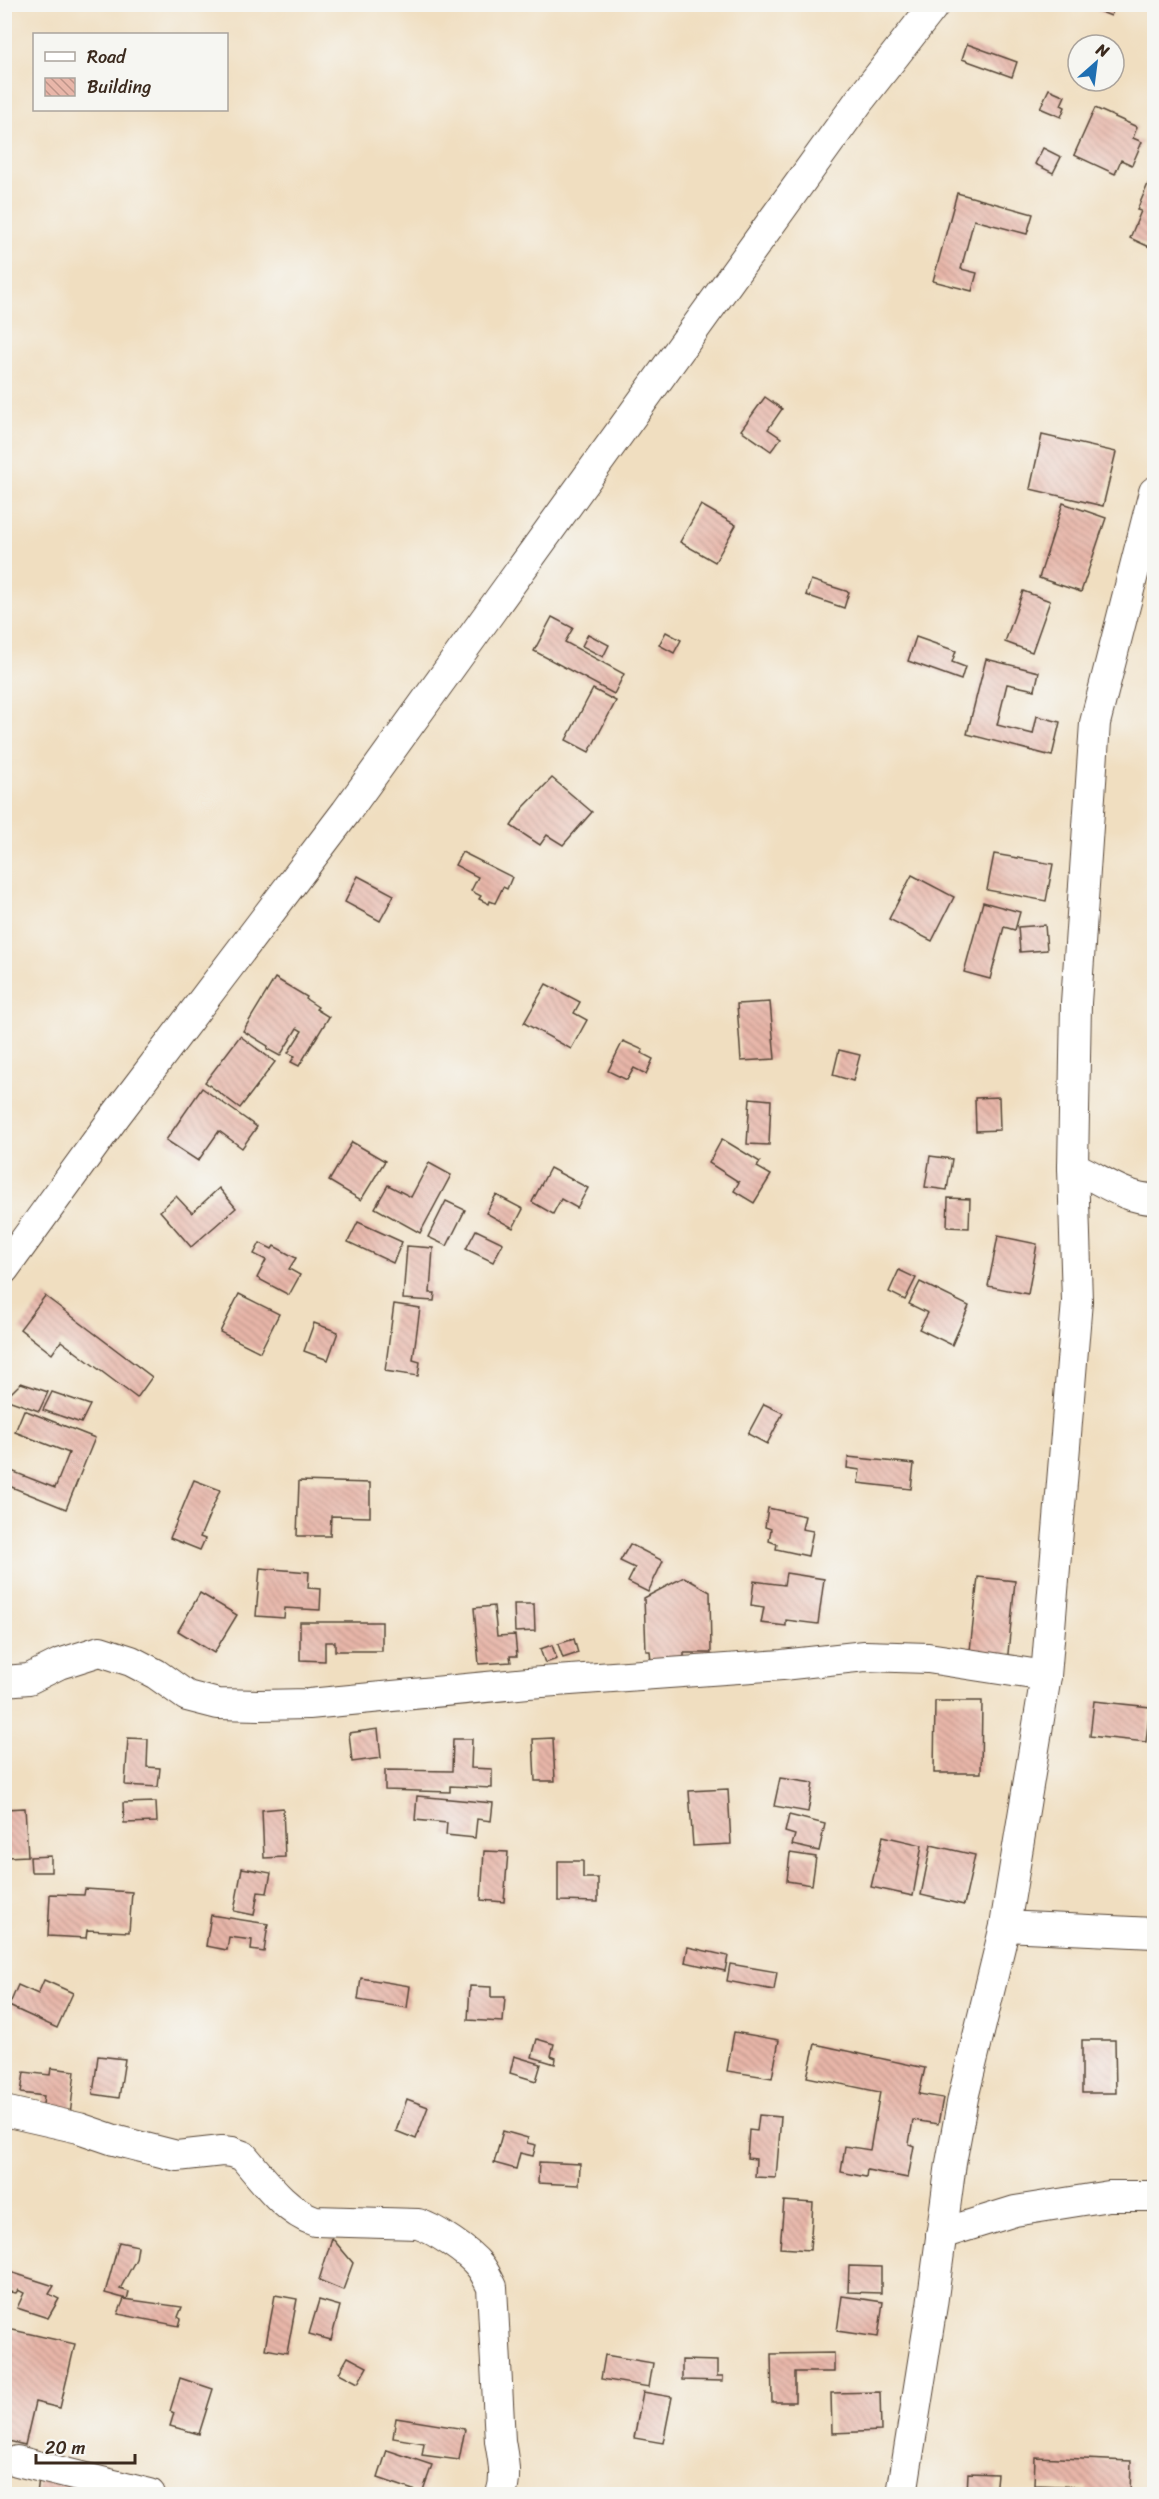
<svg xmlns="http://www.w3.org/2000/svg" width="1159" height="2499" font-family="Sriracha,sans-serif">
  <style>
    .building { fill: url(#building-back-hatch) }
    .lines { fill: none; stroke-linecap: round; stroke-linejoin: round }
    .minor-casing { stroke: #564536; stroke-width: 32 }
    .minor { stroke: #fff; stroke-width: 30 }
  </style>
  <defs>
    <pattern id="building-back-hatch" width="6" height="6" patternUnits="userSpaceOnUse" patternTransform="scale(1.5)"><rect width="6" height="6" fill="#e8b6a9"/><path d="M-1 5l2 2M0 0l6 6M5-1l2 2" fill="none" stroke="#bd9489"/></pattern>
  </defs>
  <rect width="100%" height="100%" fill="#f6f6f2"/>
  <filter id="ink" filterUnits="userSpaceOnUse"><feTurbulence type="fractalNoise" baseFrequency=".0167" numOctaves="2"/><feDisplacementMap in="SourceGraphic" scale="12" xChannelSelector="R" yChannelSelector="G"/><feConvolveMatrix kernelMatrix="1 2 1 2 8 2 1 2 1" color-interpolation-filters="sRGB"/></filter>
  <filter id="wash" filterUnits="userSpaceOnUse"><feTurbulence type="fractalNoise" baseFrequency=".008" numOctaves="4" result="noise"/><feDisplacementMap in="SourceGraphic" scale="24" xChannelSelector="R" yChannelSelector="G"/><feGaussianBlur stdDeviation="1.35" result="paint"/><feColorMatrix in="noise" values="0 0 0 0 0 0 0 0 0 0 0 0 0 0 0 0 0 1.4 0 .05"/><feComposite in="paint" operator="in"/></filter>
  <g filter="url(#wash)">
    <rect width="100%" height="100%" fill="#f0dec0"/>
    <g id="blocks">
      <g class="building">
        <polygon points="1081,4 1115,4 1111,16"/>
        <polygon points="967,44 1017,62 1012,77 962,59"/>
        <polygon points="1049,89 1065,96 1061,105 1065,107 1061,117 1040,108"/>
        <polygon points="1095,108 1137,127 1133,138 1142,142 1132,165 1121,160 1115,174 1074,155"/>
        <polygon points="1043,148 1061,157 1053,173 1035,164"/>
        <polygon points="1148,184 1154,186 1154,249 1130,238 1141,211 1137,210"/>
        <polygon points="957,193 1033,214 1027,234 974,220 961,269 977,273 972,291 933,281"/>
        <polygon points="765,397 782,409 768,429 781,438 771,451 741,430"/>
        <polygon points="1042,435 1116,452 1103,506 1030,489"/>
        <polygon points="1063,503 1106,518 1081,592 1039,578"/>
        <polygon points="701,505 736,525 715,562 680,542"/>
        <polygon points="811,580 849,592 844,608 806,595"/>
        <polygon points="1023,591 1050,601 1032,652 1005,642"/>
        <polygon points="552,617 573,628 565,642 624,674 614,694 534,651"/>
        <polygon points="666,632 681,640 674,653 659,645"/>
        <polygon points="588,634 609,645 603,657 582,646"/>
        <polygon points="916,637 956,651 952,662 965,667 961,680 908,661"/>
        <polygon points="986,659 1039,672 1035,690 1007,684 997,725 1033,734 1037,716 1060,722 1052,756 967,734"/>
        <polygon points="593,689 616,701 589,752 566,740"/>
        <polygon points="552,778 592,812 563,845 547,835 540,845 511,826 523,808"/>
        <polygon points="462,852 512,877 507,889 503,887 495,903 490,901 489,904 479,899 481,896 471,891 478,877 455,865"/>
        <polygon points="994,854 1053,864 1046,901 987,890"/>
        <polygon points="912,875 954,897 932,941 889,919"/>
        <polygon points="358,876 394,895 380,921 345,902"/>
        <polygon points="983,902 1020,912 1015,930 1004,927 990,979 964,972"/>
        <polygon points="1045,925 1047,950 1020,952 1018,927"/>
        <polygon points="275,978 307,997 306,999 318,1007 316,1009 329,1017 299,1066 291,1062 295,1056 288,1053 302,1031 297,1028 280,1056 267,1049 268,1046 243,1031"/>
        <polygon points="546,984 580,1002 574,1013 587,1020 571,1049 524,1023"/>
        <polygon points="770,1002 775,1059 741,1061 737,1004"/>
        <polygon points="240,1036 275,1062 240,1108 205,1082"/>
        <polygon points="623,1041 643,1050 641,1053 653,1059 646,1074 634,1068 627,1080 608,1071"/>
        <polygon points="839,1050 860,1055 853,1081 833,1075"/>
        <polygon points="202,1088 257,1127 242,1148 219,1131 198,1161 166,1140"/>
        <polygon points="999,1097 1000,1130 976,1131 975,1098"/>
        <polygon points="750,1098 771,1100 769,1145 747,1144"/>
        <polygon points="722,1139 760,1162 757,1167 771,1175 754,1203 734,1191 739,1182 709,1163"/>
        <polygon points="352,1142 385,1161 361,1200 329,1181"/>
        <polygon points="930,1156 952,1159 947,1190 925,1187"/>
        <polygon points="429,1163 451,1175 420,1233 375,1208 388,1185 411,1197"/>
        <polygon points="550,1168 588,1188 577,1208 561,1199 553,1214 532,1202"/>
        <polygon points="219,1188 236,1208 191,1247 160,1211 176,1196 192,1213"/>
        <polygon points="496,1195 523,1209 513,1228 486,1213"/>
        <polygon points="948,1198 970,1199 969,1228 947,1227"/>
        <polygon points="446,1201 465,1210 447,1246 428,1237"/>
        <polygon points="358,1222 402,1242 393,1263 348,1242"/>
        <polygon points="476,1230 503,1243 493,1262 466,1249"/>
        <polygon points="998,1236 1037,1244 1028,1294 988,1286"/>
        <polygon points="260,1243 272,1249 274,1246 296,1258 289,1269 300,1275 289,1295 257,1278 266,1260 254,1254"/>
        <polygon points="407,1246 433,1248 430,1293 435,1293 434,1301 403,1299"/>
        <polygon points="899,1270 916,1278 905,1300 889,1292"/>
        <polygon points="920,1282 969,1306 952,1345 919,1329 928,1313 909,1304"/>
        <polygon points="239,1294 279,1314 260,1352 220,1332"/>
        <polygon points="45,1296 152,1377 137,1398 61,1341 52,1354 20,1329"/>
        <polygon points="394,1304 420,1308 413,1360 420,1362 418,1376 385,1371"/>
        <polygon points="314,1323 338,1332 328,1360 304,1351"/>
        <polygon points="21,1383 48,1392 39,1411 5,1399"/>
        <polygon points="52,1392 90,1405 81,1423 43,1410"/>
        <polygon points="764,1404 783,1413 767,1444 748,1434"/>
        <polygon points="24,1410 95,1438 66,1509 4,1484 4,1468 55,1488 69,1453 15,1432"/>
        <polygon points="848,1457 914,1464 911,1489 858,1483 860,1470 847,1468"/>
        <polygon points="194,1480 220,1490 200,1537 205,1539 200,1550 170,1538"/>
        <polygon points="299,1481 370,1483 370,1517 331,1516 330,1536 297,1536"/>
        <polygon points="768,1508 805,1516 802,1529 813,1531 808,1556 776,1549 777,1544 769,1541 771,1529 765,1527"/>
        <polygon points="630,1544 663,1561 648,1592 628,1582 635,1568 620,1561"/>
        <polygon points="260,1568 309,1572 308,1588 321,1589 320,1610 285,1608 284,1618 256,1616"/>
        <polygon points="786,1573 824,1579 818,1624 786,1620 786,1626 761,1623 764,1607 751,1605 754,1581 784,1585"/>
        <polygon points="684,1577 710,1592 711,1653 684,1653 684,1661 651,1662 650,1651 646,1651 644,1598"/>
        <polygon points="978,1577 1015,1581 1007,1664 969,1660"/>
        <polygon points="200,1593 237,1615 214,1653 178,1631"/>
        <polygon points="514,1604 534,1604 535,1631 515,1632"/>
        <polygon points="494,1606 497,1636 515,1635 517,1656 510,1656 511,1662 479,1664 474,1608"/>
        <polygon points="300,1622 382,1622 382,1651 335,1651 335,1642 325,1642 325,1661 300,1660"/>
        <polygon points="574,1639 578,1653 563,1658 558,1644"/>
        <polygon points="552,1645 557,1659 545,1663 540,1649"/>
        <polygon points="935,1701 982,1701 981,1773 934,1773"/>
        <polygon points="1094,1701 1150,1707 1146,1742 1090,1736"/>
        <polygon points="378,1729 381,1758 352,1762 349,1733"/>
        <polygon points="128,1738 148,1739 147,1767 160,1768 158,1787 125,1785"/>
        <polygon points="553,1738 555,1781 535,1781 533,1739"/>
        <polygon points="453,1739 472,1739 471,1768 492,1769 492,1788 450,1786 450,1792 385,1790 385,1770 452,1771"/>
        <polygon points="780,1778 813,1783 808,1812 774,1806"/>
        <polygon points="728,1789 731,1844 693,1846 689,1791"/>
        <polygon points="417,1796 493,1803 491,1821 477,1819 475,1838 446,1835 447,1823 415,1820"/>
        <polygon points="156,1802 157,1822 124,1823 123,1803"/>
        <polygon points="25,1808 28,1856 7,1857 4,1809"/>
        <polygon points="283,1808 285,1857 264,1858 262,1810"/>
        <polygon points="789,1815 825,1824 819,1851 792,1845 795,1835 785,1832"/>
        <polygon points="883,1836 922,1845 913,1896 871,1887"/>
        <polygon points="931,1845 975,1855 964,1905 921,1895"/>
        <polygon points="484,1851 508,1852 504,1902 481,1900"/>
        <polygon points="790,1853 816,1857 812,1885 787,1881"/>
        <polygon points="51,1856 51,1872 31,1872 30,1857"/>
        <polygon points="558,1861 583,1861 583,1878 598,1878 598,1902 558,1901"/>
        <polygon points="242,1868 271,1873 267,1893 258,1892 254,1915 234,1911"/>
        <polygon points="85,1889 132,1892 129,1932 87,1930 86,1938 48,1936 50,1894 84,1895"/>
        <polygon points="211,1915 268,1924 264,1952 251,1950 252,1940 229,1937 227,1950 206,1946"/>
        <polygon points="688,1947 728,1956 725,1971 685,1962"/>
        <polygon points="730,1964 777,1972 774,1990 727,1981"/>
        <polygon points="361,1978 410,1986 407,2008 358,2000"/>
        <polygon points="44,1980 73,1993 57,2028 9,2006 18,1985 38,1994"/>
        <polygon points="470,1986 491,1987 491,1997 505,1997 503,2022 468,2020"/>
        <polygon points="734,2032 779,2040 772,2078 727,2071"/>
        <polygon points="537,2039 554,2044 551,2056 556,2058 555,2064 532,2057"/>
        <polygon points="1082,2040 1115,2040 1116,2093 1082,2093"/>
        <polygon points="815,2044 925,2068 919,2094 943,2098 938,2124 913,2120 909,2144 914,2146 908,2178 867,2170 866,2177 841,2172 845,2146 870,2150 880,2092 807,2077"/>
        <polygon points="98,2056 125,2059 119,2098 93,2094"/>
        <polygon points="514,2056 541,2064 536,2081 510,2073"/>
        <polygon points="51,2068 75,2071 70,2116 42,2113 44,2096 21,2093 24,2072 50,2075"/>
        <polygon points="407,2099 428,2107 416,2139 396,2131"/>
        <polygon points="759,2115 781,2117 776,2178 755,2177 756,2159 747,2158 749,2130 757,2131"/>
        <polygon points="503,2131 528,2138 527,2143 536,2145 533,2156 520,2153 516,2169 494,2163"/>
        <polygon points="539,2162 580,2164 579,2185 538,2183"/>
        <polygon points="784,2201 813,2203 810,2250 780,2248"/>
        <polygon points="332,2238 353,2263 343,2290 319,2280"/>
        <polygon points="119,2242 138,2246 136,2259 120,2289 129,2292 127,2299 105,2293"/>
        <polygon points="849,2266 881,2267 881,2293 848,2292"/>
        <polygon points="4,2270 54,2286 49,2294 59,2299 48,2318 17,2308 24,2293 18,2290 16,2293 4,2291"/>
        <polygon points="275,2295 297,2299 287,2353 265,2349"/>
        <polygon points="842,2296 883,2302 878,2337 837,2331"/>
        <polygon points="124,2299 182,2307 178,2317 181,2319 179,2326 118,2314"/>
        <polygon points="319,2300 340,2306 331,2340 309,2334"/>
        <polygon points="4,2328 75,2344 60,2408 35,2402 25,2445 4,2440"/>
        <polygon points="834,2353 834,2372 795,2372 795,2402 772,2402 771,2354"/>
        <polygon points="605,2355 653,2363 649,2387 601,2379"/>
        <polygon points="348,2357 367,2367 358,2383 339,2373"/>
        <polygon points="682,2360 717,2361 717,2376 723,2376 723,2381 682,2380"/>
        <polygon points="180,2378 213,2389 199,2434 170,2426 174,2413 170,2411"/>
        <polygon points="643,2392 672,2397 663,2443 634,2438"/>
        <polygon points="880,2392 881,2431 832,2433 831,2393"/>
        <polygon points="396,2418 465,2429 459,2460 422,2455 424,2443 393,2438"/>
        <polygon points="387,2450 432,2465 422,2493 378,2478"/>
        <polygon points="1035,2457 1131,2461 1130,2494 1087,2494 1087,2487 1034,2485"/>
        <polygon points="968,2473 997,2474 995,2494 967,2494"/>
        <polygon points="39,2478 77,2482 76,2494 37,2494"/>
      </g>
    </g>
  </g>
  <g filter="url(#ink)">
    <use href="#blocks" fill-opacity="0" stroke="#564536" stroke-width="1.5"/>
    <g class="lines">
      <defs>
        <g id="minor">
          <path d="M 1073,1167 C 1100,1178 1124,1199 1154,1199"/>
          <polyline points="4,1269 116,1115 346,812 859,101 935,4"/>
          <polyline points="4,1681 29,1679 59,1664 100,1651 131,1661 156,1674 187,1696 218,1704 259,1705 309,1704 528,1683 782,1665 865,1656 928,1658 1046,1676"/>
          <polyline points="1005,1926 1154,1933"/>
          <path d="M 4,2111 L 79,2128 L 114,2140 L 177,2156 L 222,2151 L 232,2152 L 243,2156 C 264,2180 284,2210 315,2221 L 418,2224 C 435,2229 469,2252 480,2266 C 485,2272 488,2280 492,2287 L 500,2441 C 503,2459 507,2477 501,2494"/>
          <polyline points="941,2234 1015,2211 1109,2196 1154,2196"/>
          <polyline points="17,2461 150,2494"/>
          <polyline points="902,2494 932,2305 951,2163 963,2098 1005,1926 1046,1676 1077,1301 1073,1167 1076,1003 1095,723 1154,492"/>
        </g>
      </defs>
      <use href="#minor" class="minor-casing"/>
      <use href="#minor" class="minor"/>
    </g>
  </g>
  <rect width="1159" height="2499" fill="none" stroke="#f6f6f2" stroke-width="24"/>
  <rect x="33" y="33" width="195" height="78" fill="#f6f6f2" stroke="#aba49d" stroke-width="1.5"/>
  <rect x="45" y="52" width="30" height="9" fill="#ffffff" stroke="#aba49d" stroke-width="1.5"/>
  <text x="87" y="63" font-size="18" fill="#3b2a1e">Road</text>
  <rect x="45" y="78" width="30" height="18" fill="url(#building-back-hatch)" stroke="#aba49d" stroke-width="1.5"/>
  <text x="87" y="93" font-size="18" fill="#3b2a1e">Building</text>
  <g transform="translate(1096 63) rotate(28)"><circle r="28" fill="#f6f6f2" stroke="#aba49d" stroke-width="1.5"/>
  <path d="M0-4.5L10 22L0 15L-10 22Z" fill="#1f6fb2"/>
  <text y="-9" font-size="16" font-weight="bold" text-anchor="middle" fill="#3b2a1e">N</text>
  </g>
  <path d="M36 2454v9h99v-9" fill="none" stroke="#3b2a1e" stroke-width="3"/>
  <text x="45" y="2454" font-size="18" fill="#3b2a1e" stroke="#f6f6f2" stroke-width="4.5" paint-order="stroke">20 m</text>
</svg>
